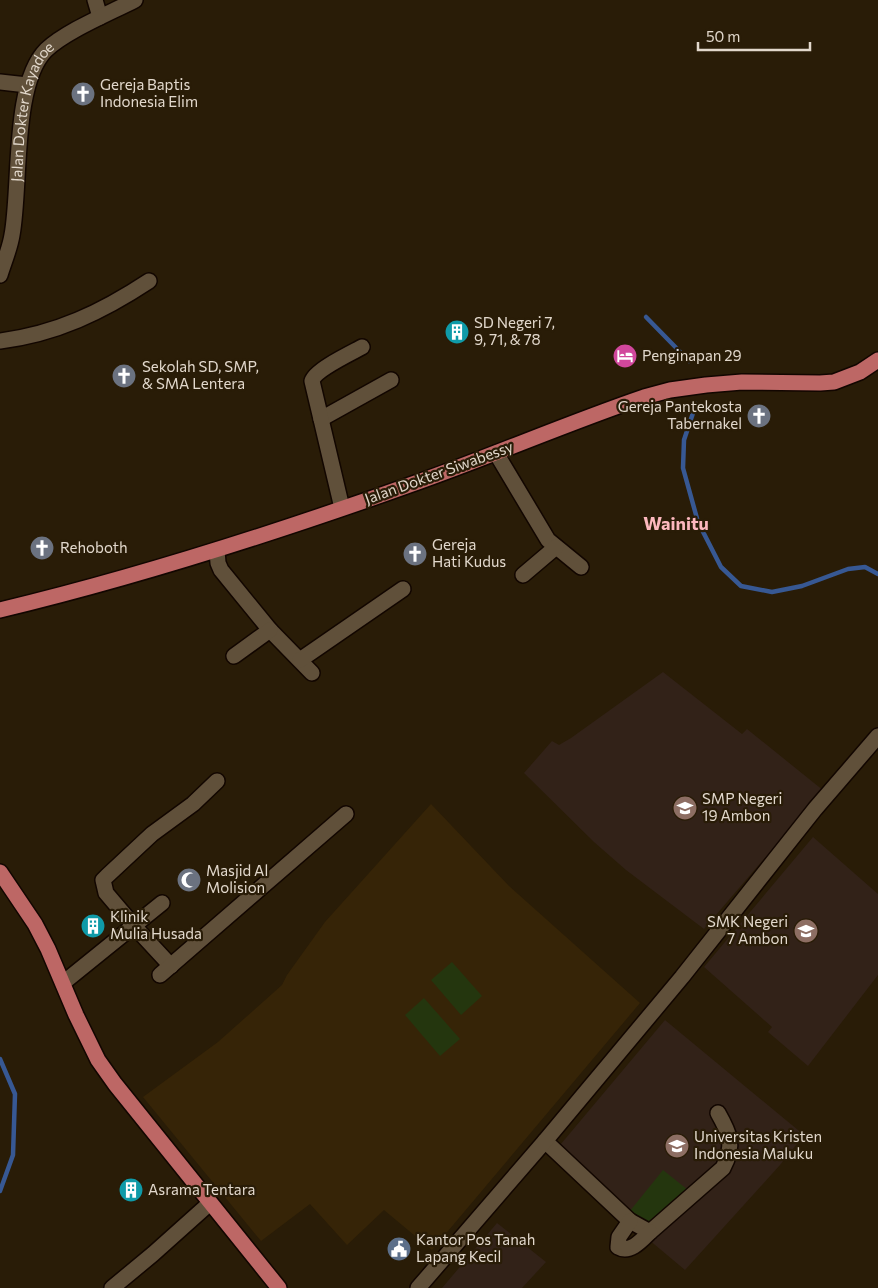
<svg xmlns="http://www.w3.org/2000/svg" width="878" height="1288" font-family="Commissioner,sans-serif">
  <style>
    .built { fill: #362407 }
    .education { fill: #322218 }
    .green { fill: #24360e }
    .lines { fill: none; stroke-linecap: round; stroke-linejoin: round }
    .stream { stroke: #375893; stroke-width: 4.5 }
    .minor-casing { stroke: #120600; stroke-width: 18 }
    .major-casing { stroke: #120600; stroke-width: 18 }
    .minor { stroke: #60503a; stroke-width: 15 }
    .major { stroke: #bd6765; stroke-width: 15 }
    .labels { text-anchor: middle; stroke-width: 4.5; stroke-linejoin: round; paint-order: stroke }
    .poi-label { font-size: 15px; fill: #e2d8cc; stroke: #291c07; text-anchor: start }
    .street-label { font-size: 15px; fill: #e2d8cc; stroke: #291c07 }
    .quarter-label { font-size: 18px; font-weight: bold; fill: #fcb8be; stroke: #291c07 }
  </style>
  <rect width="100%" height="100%" fill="#291c07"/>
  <polygon class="built" points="431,804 509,886 640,1003 432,1250 384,1210 347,1245 310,1204 261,1241 143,1097 218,1042 282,985 287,975 325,922"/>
  <g class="education">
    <polygon points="663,672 742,734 747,729 824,791 797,825 763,860 704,929 626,870 594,842 524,773 552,741 559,745 571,738"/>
    <polygon points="813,837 878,894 878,975 808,1066 768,1032 772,1027 704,967"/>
    <polygon points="665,1020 804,1135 780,1165 685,1270 550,1157"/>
    <polygon points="497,1223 546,1262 522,1288 442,1288"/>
  </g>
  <g class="green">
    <polygon points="452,962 482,996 461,1015 431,980"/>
    <polygon points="424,998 460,1039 440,1056 405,1015"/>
    <polygon points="663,1170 688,1190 651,1237 625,1217"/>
  </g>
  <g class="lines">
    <g class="stream">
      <polyline points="646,317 689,361"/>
      <polyline points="696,404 684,440 683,468 698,522 721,567 741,586 772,592 802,586 848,569 865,567 878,574"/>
      <polyline points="0,1059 15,1094 13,1155 0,1191"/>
    </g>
    <defs>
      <g id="minor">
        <polyline points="95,0 100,17"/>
        <polyline points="0,82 27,85"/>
        <path id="s1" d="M 0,275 C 4,262 10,248 12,235 C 21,187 12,84 46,50 C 66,31 110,13 135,0"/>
        <path d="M 0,341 C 56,334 102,312 149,281"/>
        <polyline points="321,419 391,380"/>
        <polyline points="496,453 548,540 581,567"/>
        <path d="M 342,508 L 312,381 C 315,370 351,353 362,347"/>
        <polyline points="217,550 218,563 221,570 270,630 312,673"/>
        <polyline points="523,575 556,547"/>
        <polyline points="234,656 270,630"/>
        <polyline points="300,660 403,589"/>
        <polyline points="171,966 134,926 106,893 103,880 107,876 152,834 193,804 217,781"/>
        <polyline points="160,975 346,814"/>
        <polyline points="63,983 162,903"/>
        <path d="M 545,1141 L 630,1221 L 650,1232 L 723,1168 C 735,1145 730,1134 718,1113"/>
        <path d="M 630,1221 L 619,1237 L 618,1247 C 630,1254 642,1240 650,1232"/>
        <polyline points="112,1288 153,1254 210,1203"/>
        <polyline points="418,1288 545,1141 682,977 815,809 878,736"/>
      </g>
      <g id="major">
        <path d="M 0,610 C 142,576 281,531 418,482 C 494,455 568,423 644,397 L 670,390 L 706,385 L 742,382 L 820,383 L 834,382 L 860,372 L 878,360"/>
        <polyline points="0,872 35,924 48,949 76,1015 98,1060 115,1084 279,1288"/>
      </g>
    </defs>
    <use href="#minor" class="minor-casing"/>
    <use href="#major" class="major-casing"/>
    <use href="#minor" class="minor"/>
    <use href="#major" class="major"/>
  </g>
  <defs>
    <symbol id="church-disc" viewBox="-11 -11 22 22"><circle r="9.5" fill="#6b7280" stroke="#291c07"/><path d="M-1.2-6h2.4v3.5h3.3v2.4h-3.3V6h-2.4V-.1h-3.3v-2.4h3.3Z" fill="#fff"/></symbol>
    <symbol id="building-disc" viewBox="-11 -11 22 22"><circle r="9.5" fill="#0f9aa8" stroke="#291c07"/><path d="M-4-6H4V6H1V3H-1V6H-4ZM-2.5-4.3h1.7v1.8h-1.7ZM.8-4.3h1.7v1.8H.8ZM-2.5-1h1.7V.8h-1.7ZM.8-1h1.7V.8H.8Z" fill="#fff"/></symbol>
    <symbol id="hotel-disc" viewBox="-11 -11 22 22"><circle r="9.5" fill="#d1479c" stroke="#291c07"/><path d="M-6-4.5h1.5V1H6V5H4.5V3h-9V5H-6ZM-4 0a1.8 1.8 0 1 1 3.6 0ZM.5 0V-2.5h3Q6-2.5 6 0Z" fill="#fff"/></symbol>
    <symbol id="school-disc" viewBox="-11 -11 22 22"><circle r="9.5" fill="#8d6e63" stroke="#291c07"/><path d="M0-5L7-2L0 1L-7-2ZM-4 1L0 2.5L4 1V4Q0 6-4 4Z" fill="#fff"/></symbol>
    <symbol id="mosque-disc" viewBox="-11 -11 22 22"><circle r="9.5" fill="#6b7280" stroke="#291c07"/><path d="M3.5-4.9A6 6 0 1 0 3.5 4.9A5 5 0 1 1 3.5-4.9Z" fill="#fff"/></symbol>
    <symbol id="university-disc" viewBox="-11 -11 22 22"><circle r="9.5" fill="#8d6e63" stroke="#291c07"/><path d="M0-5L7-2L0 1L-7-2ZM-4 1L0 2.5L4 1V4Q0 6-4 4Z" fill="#fff"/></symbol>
    <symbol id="civic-disc" viewBox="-11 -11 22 22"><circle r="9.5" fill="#5c6f8a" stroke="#291c07"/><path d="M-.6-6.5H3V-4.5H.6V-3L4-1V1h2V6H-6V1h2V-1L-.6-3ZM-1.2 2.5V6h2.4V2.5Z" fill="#fff"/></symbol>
  </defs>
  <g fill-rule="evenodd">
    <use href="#church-disc" x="69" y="80" width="28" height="28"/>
    <use href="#building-disc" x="443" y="318" width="28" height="28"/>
    <use href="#hotel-disc" x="611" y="342" width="28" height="28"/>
    <use href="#church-disc" x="110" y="362" width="28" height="28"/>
    <use href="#church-disc" x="745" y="402" width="28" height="28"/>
    <use href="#church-disc" x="28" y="534" width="28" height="28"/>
    <use href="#church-disc" x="401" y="540" width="28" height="28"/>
    <use href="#school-disc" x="671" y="794" width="28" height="28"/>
    <use href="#mosque-disc" x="175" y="866" width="28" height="28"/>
    <use href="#building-disc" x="79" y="912" width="28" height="28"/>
    <use href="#school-disc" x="792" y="917" width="28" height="28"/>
    <use href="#university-disc" x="663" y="1132" width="28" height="28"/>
    <use href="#building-disc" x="117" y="1176" width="28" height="28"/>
    <use href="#civic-disc" x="385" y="1235" width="28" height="28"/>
  </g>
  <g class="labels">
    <g class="poi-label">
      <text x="100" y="90">Gereja Baptis<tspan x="100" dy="17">Indonesia Elim</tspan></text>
      <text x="474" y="328">SD Negeri 7,<tspan x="474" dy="17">9, 71, &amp; 78</tspan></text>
      <text x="642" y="361">Penginapan 29</text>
      <text x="142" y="372">Sekolah SD, SMP,<tspan x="142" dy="17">&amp; SMA Lentera</tspan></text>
      <text x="742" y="412" text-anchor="end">Gereja Pantekosta<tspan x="742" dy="17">Tabernakel</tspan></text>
      <text x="432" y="550">Gereja<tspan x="432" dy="17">Hati Kudus</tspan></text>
      <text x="60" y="553">Rehoboth</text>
      <text x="702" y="804">SMP Negeri<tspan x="702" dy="17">19 Ambon</tspan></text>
      <text x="206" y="876">Masjid Al<tspan x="206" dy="17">Molision</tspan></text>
      <text x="110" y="922">Klinik<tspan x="110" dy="17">Mulia Husada</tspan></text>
      <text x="788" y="927" text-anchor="end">SMK Negeri<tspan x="788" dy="17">7 Ambon</tspan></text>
      <text x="694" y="1142">Universitas Kristen<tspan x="694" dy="17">Indonesia Maluku</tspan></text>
      <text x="148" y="1195">Asrama Tentara</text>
      <text x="416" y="1245">Kantor Pos Tanah<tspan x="416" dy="17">Lapang Kecil</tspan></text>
    </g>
    <g class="street-label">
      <text dy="5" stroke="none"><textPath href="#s1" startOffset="168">Jalan Dokter Kayadoe</textPath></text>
      <text transform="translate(439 473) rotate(-20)" y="5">Jalan Dokter Siwabessy</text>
    </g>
    <g class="quarter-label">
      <text x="676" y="530">Wainitu</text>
    </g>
  </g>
  <path d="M698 42v8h112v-8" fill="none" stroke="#e2d8cc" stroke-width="2.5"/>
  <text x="706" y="42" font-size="15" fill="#e2d8cc" stroke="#291c07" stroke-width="4" paint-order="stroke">50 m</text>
</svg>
